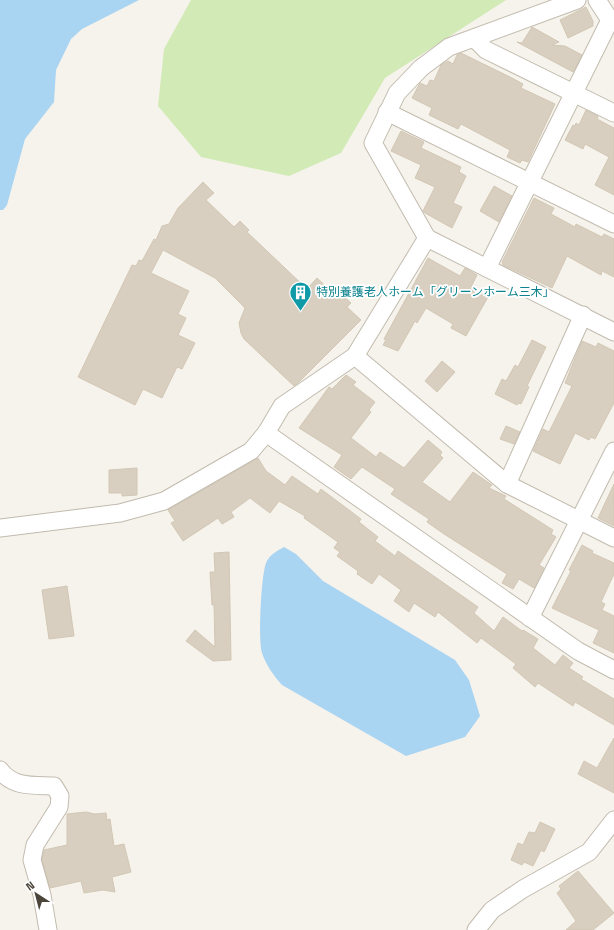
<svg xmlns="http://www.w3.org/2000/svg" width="614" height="930" font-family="'Space Grotesk','Noto Sans JP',sans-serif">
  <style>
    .green { fill: #d2eab5 }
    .water { fill: #a9d4f2 }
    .building { fill: #d8cfc1; stroke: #d3c7b4 }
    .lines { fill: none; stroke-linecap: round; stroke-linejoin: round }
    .minor-casing { stroke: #c2bbae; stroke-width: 19 }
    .minor { stroke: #fff; stroke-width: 17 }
    .labels { text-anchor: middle; stroke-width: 3.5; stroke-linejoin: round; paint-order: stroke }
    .culture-label { font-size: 12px; fill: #0d838f; stroke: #fff; text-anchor: start }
  </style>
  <rect width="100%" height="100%" fill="#f6f3ec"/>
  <polygon class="green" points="191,0 506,0 385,78 341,153 289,176 201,157 158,106 164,49"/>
  <g class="water">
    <polygon points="0,0 139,0 82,29 71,39 56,70 54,102 25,139 7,205 3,210 0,210"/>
    <path d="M 284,547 L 296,554 L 323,581 L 455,660 L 469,680 L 480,716 L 465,737 L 406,756 L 282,685 C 274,676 266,665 262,653 C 258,640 261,576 266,563 C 269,555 277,551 284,547 Z"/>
  </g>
  <g class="building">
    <polygon points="586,7 593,21 593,26 568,38 560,20"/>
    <polygon points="532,27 559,42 552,45 565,46 582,55 573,72 517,42 522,43"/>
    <polygon points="461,53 512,78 523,84 521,88 555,104 528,162 522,160 520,163 507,157 510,150 461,124 458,129 429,115 432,108 412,98 420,83 427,86 430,80 434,81 441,65 448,61 453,64 457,55"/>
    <polygon points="586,110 598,116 597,119 614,128 614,195 595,185 609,157 585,144 583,149 565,140 573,125 575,126 576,123 579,125"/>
    <polygon points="401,131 424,142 421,148 461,167 459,172 466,176 453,203 462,207 452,228 425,213 423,211 435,187 415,178 421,165 391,151"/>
    <polygon points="203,182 214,193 206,200 234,227 240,221 249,230 247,232 307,289 317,278 332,292 335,288 351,303 347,307 361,320 300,381 294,386 244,339 241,333 239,323 245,308 215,278 163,250 151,273 189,291 178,314 186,318 178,335 195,343 182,369 177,367 162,398 143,389 135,405 78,377 132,265 136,266 139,260 142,261 154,239 156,240 162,226 169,224 178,208"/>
    <polygon points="494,186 512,196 499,222 480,211"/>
    <polygon points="534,198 554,208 551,214 575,227 576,224 602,237 604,234 614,239 614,277 602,271 601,275 567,256 552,288 503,265 502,262"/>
    <polygon points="428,258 460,276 465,268 477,275 471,287 488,297 466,336 451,328 453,324 426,308 417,323 415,321 398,351 383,345 386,340 384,339"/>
    <polygon points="532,340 546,347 527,386 529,387 521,404 518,403 517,405 495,394 502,379 506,381 515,365 518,367"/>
    <polygon points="582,341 596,347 598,343 614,351 614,403 595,439 591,437 589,440 575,433 560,464 533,451 543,429 549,432 572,386 565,383"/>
    <polygon points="442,361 455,372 437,392 425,381"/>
    <polygon points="346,375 356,382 353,385 375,402 369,410 371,412 351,438 376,457 380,452 404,468 428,440 442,452 440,455 443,458 422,482 450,502 473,472 492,485 489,488 506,496 504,499 553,530 551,534 556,537 539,565 544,568 534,588 519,579 513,589 502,583 507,574 444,534 427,522 429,519 391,494 395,489 362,467 351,479 334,467 342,455 299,428 329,387 332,389"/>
    <polygon points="506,426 520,432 514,444 500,439"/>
    <polygon points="258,458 266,471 285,485 292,476 318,494 321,489 361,519 359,522 378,537 375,541 395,556 398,551 478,607 474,613 494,631 503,617 522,631 523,630 538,639 533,648 555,665 563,655 573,663 569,668 583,677 581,679 614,699 614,725 575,702 573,706 538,683 535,687 513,668 516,664 481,638 477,643 438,612 435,617 414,603 409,612 394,601 401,590 379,574 372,584 357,574 358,571 337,556 340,552 334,548 338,542 304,518 305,516 279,501 270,513 250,498 231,512 234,517 222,524 218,518 183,541 171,523 175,521 168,510"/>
    <polygon points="137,468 137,495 122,496 122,493 109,493 109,470"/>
    <polygon points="614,484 614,526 598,518"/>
    <polygon points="582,545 593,551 592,553 614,563 614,574 601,602 605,604 602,610 614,616 614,653 593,643 599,630 552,608 571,571 569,570"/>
    <polygon points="229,552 231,660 213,661 186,641 195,630 215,647 214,605 212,605 210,572 215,572 214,553"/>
    <polygon points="67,586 74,636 49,639 42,590"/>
    <polygon points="614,738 614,793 578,774 584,761 597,768"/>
    <polygon points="86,812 95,814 106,813 107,820 110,819 114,846 124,844 131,872 112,877 115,892 103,890 84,893 81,881 50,888 42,860 44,850 67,845 67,814"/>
    <polygon points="540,822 555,829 544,852 541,850 533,866 524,862 522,865 511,860 518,843 523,845 529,832 535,833"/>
    <polygon points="578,871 614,913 593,930 566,930 576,921 557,893 561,889 559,886"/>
  </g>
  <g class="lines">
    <defs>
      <g id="minor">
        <polyline points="577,0 449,47 421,68 397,93 373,143 427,238 355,356 282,406 266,433 578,651 614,670"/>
        <polyline points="474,38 486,50 614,113"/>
        <polyline points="387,112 614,224"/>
        <polyline points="427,238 614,332"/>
        <polyline points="487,268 610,20 597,0"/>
        <polyline points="355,356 507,484 614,538"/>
        <polyline points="507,484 583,315"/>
        <polyline points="0,528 120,513 164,501 251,451 266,433"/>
        <polyline points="530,618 614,451"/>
        <path d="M 0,770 C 13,788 34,785 54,786 L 60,796 L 59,807 L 35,845 L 32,860 L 42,895 L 48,930"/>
        <polyline points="476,930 492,910 523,889 589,852 614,820"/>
      </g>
    </defs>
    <use href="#minor" class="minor-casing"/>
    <use href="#minor" class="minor"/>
  </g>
  <defs>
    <symbol id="building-pin" viewBox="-11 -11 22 30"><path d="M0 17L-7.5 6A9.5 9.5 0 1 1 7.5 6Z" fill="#0f9aa8" stroke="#fff"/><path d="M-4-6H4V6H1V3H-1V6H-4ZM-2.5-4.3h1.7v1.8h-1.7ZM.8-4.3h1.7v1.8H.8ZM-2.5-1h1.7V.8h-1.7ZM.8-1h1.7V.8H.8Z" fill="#fff"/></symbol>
  </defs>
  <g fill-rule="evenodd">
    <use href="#building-pin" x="288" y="280" width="25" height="34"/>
  </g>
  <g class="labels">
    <g class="culture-label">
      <text x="316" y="296">特別養護老人ホーム「グリーンホーム三木」</text>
    </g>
  </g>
  <g transform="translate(36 894) rotate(324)" stroke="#ffffff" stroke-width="3" paint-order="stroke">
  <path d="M0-3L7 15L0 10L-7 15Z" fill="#4b4439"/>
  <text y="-6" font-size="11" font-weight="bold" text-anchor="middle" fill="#4b4439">N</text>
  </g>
</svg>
